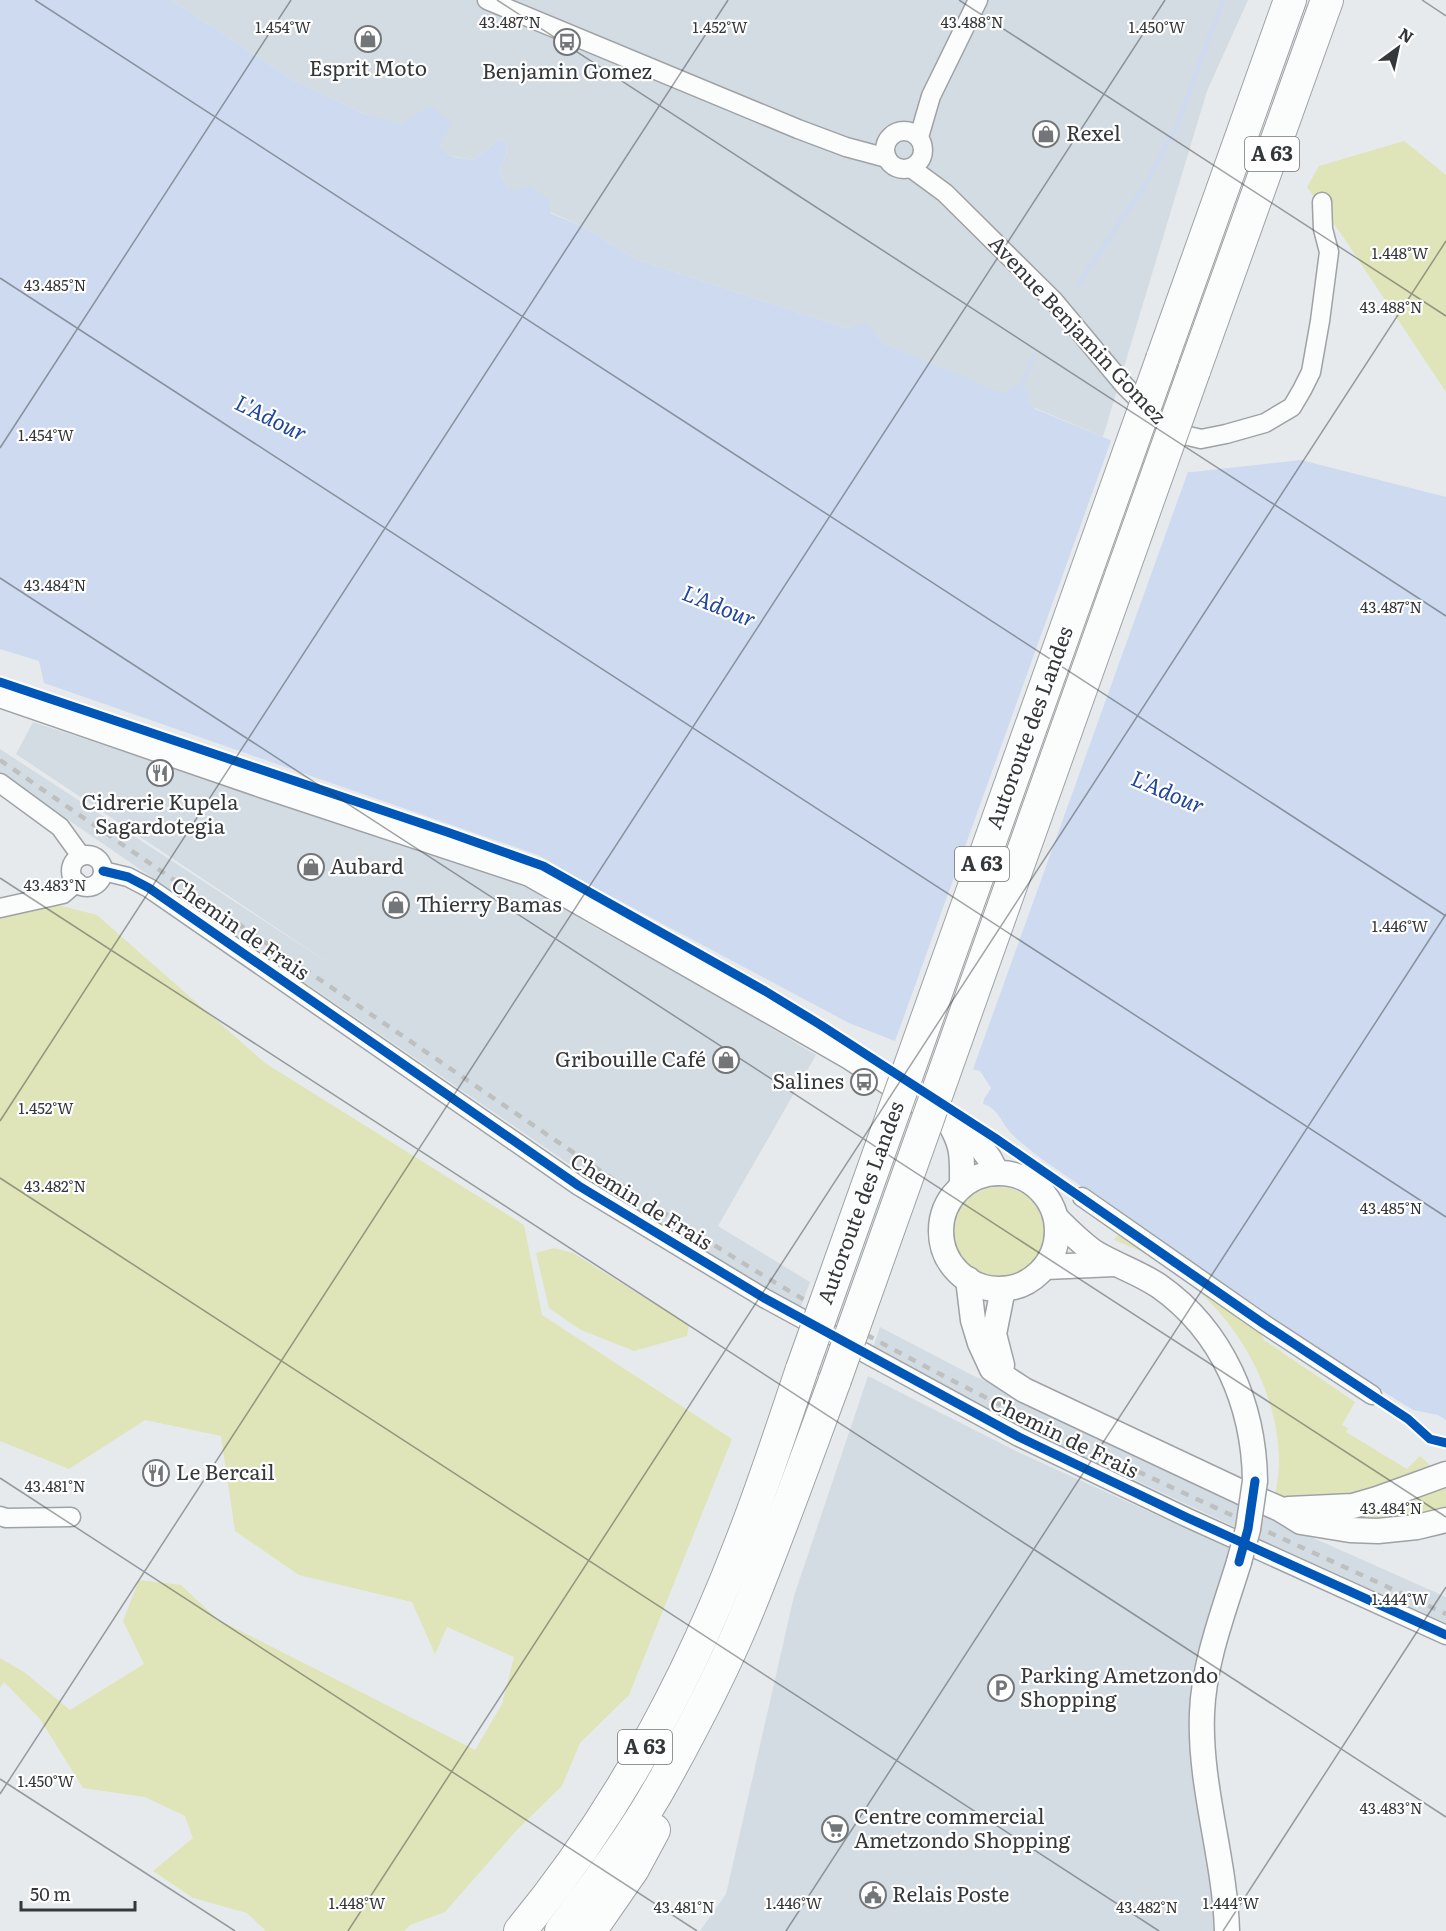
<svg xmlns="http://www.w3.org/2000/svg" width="1446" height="1931" font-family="Literata,serif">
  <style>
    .built { fill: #d4dce3 }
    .green { fill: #dfe4b9 }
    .water { fill: #cddaf0 }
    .pier { fill: #e6eaed }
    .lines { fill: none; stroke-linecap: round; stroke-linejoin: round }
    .stream { stroke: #cddaf0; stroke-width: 4.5 }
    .minor-casing { stroke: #9fa2a4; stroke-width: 21 }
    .secondary-casing { stroke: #9fa2a4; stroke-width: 27 }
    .motorway-casing { stroke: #9fa2a4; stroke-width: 34 }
    .minor { stroke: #fbfcfc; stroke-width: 18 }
    .secondary { stroke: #fbfcfc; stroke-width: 24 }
    .motorway { stroke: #fbfcfc; stroke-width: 32 }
    .rail { stroke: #bec0c0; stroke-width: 4.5; stroke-dasharray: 8 8; stroke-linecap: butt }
    .secondary-bridge-casing { stroke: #9fa2a4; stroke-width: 27; stroke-linecap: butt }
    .motorway-bridge-casing { stroke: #9fa2a4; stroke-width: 34; stroke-linecap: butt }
    .secondary-bridge { stroke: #fbfcfc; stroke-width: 24 }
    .motorway-bridge { stroke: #fbfcfc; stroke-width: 32 }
    .cycleway-casing { stroke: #fff; stroke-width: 13 }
    .cycleway { stroke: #0057b8; stroke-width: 9 }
    .ticks { fill: none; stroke: #35383a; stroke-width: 1.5; stroke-opacity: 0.45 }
    .labels { text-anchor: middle; stroke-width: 4.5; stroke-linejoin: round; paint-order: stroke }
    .shield { fill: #fff; stroke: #727475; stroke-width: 1.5 }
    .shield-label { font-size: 20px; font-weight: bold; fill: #35383a }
    .poi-label { font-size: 21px; fill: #35383a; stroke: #fff; text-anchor: start }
    .street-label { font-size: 21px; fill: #35383a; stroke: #fff }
    .water-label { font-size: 22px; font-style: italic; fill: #20469d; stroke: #fff }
    .ticks-label { font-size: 15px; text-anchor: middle; fill: #35383a; stroke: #fff; stroke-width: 4.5; stroke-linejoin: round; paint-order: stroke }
  </style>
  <rect width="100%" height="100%" fill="#e6eaed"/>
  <g class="built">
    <polygon points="171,0 1248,0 1207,91 1103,437 882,343 868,324 846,328 635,259 582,226 550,212 519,190 508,190 499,169 506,156 507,144 501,139 473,160 451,156 443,152 439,144 402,125 364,114 293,80"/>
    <polygon points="33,722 477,867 516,882 545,896 585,922 723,999 816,1055 718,1226 810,1282 800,1309 633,1208 0,773 0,749 332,965 16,754"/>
    <polygon points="880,1327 970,1374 1240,1503 1235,1527 1007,1420 872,1350"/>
    <polygon points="868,1376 1018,1452 1240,1553 1205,1679 1234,1931 700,1931 726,1894 794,1596"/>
    <polygon points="1264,1516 1446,1597 1446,1628 1259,1539"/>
  </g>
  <g class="green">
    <polygon points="1404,141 1446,175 1446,392 1344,238 1307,187 1319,166"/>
    <polygon points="50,903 97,915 265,1063 524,1225 542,1315 732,1439 629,1695 580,1743 562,1786 515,1832 445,1912 410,1925 404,1931 266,1931 247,1913 193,1898 153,1871 193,1838 185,1816 145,1797 83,1788 40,1719 4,1682 0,1687 0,1658 24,1672 70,1710 144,1664 123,1621 139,1580 181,1585 217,1619 475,1750 502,1704 514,1657 447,1627 435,1654 412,1602 299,1575 235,1531 221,1436 145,1420 69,1469 0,1441 0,916"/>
    <circle cx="999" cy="1232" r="45"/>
    <path d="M 1121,1231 L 1259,1329 L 1264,1340 L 1355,1402 L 1342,1425 L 1348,1428 L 1346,1432 L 1407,1469 L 1420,1456 L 1432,1467 L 1367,1495 L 1274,1500 C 1276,1488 1279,1475 1279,1463 C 1279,1378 1222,1294 1148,1255 C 1137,1249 1125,1245 1114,1240 Z"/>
    <polygon points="554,1248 573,1253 689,1325 687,1336 634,1351 581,1330 549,1308 536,1253"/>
    <polygon points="1446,1479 1446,1515 1330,1522"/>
  </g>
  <path class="water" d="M 0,0 L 171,0 L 293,80 L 364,114 L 402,124 L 430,105 L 452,124 L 439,144 C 446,159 457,157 473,160 L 501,139 L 507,144 L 506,156 L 499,169 L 508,190 L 519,190 L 529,185 L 550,200 L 550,213 L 582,226 L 635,259 L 846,328 L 868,323 L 882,343 L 1000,392 L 1006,392 L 1016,385 L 1028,390 L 1028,403 L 1035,409 L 1103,437 L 1179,471 L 1192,472 L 1301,460 L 1446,497 L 1446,1420 L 1438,1415 L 1413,1410 L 1368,1382 L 1043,1160 C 1033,1152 1022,1144 1013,1135 C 1001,1124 1000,1109 983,1104 L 984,1099 L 991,1088 L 980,1071 L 956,1065 L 849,1023 L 588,884 L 538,855 L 44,683 L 39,661 L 0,649 Z"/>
  <polygon class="pier" points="1112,438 1180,468 1189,469 972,1072 955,1068 894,1044"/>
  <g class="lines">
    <g class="stream">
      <polyline points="1078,285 1149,179 1176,128 1223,0"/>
      <polyline points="1019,392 1034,356"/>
    </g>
    <defs>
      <g id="minor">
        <polyline points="487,0 798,129 846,147 887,158"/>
        <circle cx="904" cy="150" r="19"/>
        <polyline points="919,137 931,96 978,0"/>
        <polyline points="911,168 945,193 1054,301 1125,386 1153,414 1176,433 1201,439 1226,434 1265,423 1292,407 1302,390 1311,372 1320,321 1329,252 1323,229 1322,202"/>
        <polyline points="0,783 60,827 81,856"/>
        <circle cx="87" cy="871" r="16"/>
        <polyline points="103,871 128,877 149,888 579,1186 764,1298 1019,1437 1188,1518 1446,1635"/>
        <polyline points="0,908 63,894 77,882"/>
        <polyline points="1082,1197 1264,1324 1372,1395"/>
        <polyline points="0,1516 6,1518 71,1517"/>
      </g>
      <g id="secondary">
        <polyline points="0,695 270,788 530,874 848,1056 949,1122 973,1136 989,1158 997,1173"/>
        <path d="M 949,1122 C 964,1147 962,1158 962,1186"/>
        <circle cx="999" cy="1231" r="58"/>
        <path d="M 1056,1218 C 1068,1230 1080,1242 1094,1252 C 1115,1265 1138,1272 1159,1286 C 1223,1331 1254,1405 1255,1481"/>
        <polyline points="1045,1267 1115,1264"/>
        <polyline points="968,1279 973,1320 980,1343 992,1369 1024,1390 1241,1492 1280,1509 1301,1522 1350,1530 1378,1531 1417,1527 1446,1520"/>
        <polyline points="1002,1365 994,1334 1003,1289"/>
        <polyline points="1289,1509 1353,1506 1377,1499 1446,1474"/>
        <path d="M 1227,1931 C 1225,1858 1199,1786 1202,1713 C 1204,1661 1224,1611 1239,1562"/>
      </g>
      <g id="motorway">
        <polyline points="1162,359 1290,0"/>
        <polyline points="1194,371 1327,0"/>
        <path d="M 520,1931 C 615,1816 687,1683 740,1545 C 763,1487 782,1428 802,1369"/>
        <path d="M 561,1931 C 599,1881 638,1829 668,1773 C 695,1724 721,1674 743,1622 C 776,1543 805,1461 835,1380"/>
        <polyline points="590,1931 633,1869 654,1830"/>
      </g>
    </defs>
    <use href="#minor" class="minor-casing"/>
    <use href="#secondary" class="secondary-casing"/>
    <use href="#motorway" class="motorway-casing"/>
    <use href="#minor" class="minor"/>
    <use href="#secondary" class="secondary"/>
    <use href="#motorway" class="motorway"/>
    <path class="rail" d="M 0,760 C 141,858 284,955 426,1052 C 554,1139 681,1229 815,1306 C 1018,1422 1234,1515 1446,1614"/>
    <defs>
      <polyline id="secondary-bridge" points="1239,1562 1248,1529 1255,1481"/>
      <g id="motorway-bridge">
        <polyline points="802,1369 1162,359"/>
        <polyline points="835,1380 1194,371"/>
      </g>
    </defs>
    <use href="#secondary-bridge" class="secondary-bridge-casing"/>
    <use href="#motorway-bridge" class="motorway-bridge-casing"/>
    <use href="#secondary-bridge" class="secondary-bridge"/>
    <use href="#motorway-bridge" class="motorway-bridge"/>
    <defs>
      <g id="cycleway">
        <polyline points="0,682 447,832 543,866 765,991 819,1024 995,1138 1264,1324 1408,1419 1430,1439 1446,1443"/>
        <polyline points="103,871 128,877 149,888 579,1186 764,1298 1019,1437 1188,1518 1446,1635"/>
        <polyline points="1239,1562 1248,1529 1255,1481"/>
      </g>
    </defs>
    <use href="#cycleway" class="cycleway-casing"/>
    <use href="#cycleway" class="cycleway"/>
  </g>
  <path class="ticks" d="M 35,0 L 1446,916M 497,0 L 1446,616M 959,0 L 1446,316M 1422,0 L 1446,16M 0,278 L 1446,1217M 0,448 L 291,0M 0,578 L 1446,1517M 0,878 L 1446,1817M 0,1121 L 728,0M 0,1178 L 1159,1931M 0,1478 L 697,1931M 0,1779 L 235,1931M 0,1794 L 1165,0M 348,1931 L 1446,241M 786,1931 L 1446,914M 1223,1931 L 1446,1587"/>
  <defs>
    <symbol id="shop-ring" viewBox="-11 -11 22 22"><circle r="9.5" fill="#fff" stroke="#737679" stroke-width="1.5"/><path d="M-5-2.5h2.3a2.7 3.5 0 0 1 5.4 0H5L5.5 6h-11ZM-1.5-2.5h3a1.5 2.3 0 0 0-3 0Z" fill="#737679"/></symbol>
    <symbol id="bus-ring" viewBox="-11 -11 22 22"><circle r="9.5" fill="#fff" stroke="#737679" stroke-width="1.5"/><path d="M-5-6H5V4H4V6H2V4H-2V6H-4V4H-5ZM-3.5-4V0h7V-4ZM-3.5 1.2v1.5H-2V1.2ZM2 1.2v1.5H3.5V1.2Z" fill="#737679"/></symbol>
    <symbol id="restaurant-ring" viewBox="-11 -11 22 22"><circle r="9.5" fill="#fff" stroke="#737679" stroke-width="1.5"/><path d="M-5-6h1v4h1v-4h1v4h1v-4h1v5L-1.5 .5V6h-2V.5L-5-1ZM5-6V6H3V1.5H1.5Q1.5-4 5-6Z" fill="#737679"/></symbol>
    <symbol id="parking-ring" viewBox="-11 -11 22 22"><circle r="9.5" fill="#fff" stroke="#737679" stroke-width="1.5"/><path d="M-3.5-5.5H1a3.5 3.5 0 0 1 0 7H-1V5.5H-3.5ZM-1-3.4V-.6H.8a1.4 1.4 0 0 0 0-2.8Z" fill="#737679"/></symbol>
    <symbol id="supermarket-ring" viewBox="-11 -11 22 22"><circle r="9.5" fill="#fff" stroke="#737679" stroke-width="1.5"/><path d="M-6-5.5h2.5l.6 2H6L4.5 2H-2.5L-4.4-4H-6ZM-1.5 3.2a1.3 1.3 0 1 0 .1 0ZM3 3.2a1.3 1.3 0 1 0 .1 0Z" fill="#737679"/></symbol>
    <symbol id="civic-ring" viewBox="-11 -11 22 22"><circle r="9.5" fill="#fff" stroke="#737679" stroke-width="1.5"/><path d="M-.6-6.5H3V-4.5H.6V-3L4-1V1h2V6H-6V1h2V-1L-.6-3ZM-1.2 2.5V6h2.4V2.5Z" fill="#737679"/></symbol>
  </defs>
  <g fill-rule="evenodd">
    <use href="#shop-ring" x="353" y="24" width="30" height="30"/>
    <use href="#bus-ring" x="552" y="27" width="30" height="30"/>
    <use href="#shop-ring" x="1031" y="119" width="30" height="30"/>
    <use href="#restaurant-ring" x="145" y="758" width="30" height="30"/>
    <use href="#shop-ring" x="296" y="852" width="30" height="30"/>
    <use href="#shop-ring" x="381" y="890" width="30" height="30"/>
    <use href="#shop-ring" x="711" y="1045" width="30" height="30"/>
    <use href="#bus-ring" x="849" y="1067" width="30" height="30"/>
    <use href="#restaurant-ring" x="141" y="1458" width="30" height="30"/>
    <use href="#parking-ring" x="986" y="1673" width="30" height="30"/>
    <use href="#supermarket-ring" x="820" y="1814" width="30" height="30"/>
    <use href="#civic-ring" x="858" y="1880" width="30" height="30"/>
  </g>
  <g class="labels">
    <g class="shield">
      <rect x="1245" y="137" width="54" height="34" rx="4.5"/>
      <rect x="955" y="847" width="54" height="34" rx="4.5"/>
      <rect x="618" y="1730" width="54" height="34" rx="4.5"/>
    </g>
    <g class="shield-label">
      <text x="1272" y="161">A 63</text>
      <text x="982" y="871">A 63</text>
      <text x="645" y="1754">A 63</text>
    </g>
    <g class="poi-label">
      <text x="368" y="76" text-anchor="middle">Esprit Moto</text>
      <text x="567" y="79" text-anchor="middle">Benjamin Gomez</text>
      <text x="1066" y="141">Rexel</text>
      <text x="160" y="810" text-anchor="middle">Cidrerie Kupela<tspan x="160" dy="24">Sagardotegia</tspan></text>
      <text x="330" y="874">Aubard</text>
      <text x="416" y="912">Thierry Bamas</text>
      <text x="706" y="1067" text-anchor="end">Gribouille Café</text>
      <text x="844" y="1089" text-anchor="end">Salines</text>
      <text x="176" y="1480">Le Bercail</text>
      <text x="1020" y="1683">Parking Ametzondo<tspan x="1020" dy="24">Shopping</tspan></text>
      <text x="854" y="1824">Centre commercial<tspan x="854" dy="24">Ametzondo Shopping</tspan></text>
      <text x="892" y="1902">Relais Poste</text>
    </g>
    <g class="street-label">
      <text transform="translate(1077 330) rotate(47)" y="7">Avenue Benjamin Gomez</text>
      <text transform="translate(1030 728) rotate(-70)" y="7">Autoroute des Landes</text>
      <text transform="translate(240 929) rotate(35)" y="7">Chemin de Frais</text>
      <text transform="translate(641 1202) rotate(32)" y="7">Chemin de Frais</text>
      <text transform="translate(861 1203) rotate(-70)" y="7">Autoroute des Landes</text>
      <text transform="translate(1064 1437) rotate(26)" y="7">Chemin de Frais</text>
    </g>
    <g class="water-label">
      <text transform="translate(271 418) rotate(26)" y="8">L'Adour</text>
      <text transform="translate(719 606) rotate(22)" y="8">L'Adour</text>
      <text transform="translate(1168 792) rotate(23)" y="8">L'Adour</text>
    </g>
  </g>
  <g class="ticks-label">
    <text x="510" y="28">43.487°N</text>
    <text x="972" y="28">43.488°N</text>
    <text x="283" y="33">1.454°W</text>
    <text x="720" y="33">1.452°W</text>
    <text x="1157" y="33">1.450°W</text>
    <text x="1400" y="259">1.448°W</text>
    <text x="55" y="291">43.485°N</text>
    <text x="1391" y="313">43.488°N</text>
    <text x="46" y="441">1.454°W</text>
    <text x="55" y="591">43.484°N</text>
    <text x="1391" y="613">43.487°N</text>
    <text x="55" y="891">43.483°N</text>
    <text x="1400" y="932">1.446°W</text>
    <text x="46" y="1114">1.452°W</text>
    <text x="55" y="1192">43.482°N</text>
    <text x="1391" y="1214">43.485°N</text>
    <text x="55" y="1492">43.481°N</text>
    <text x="1391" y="1514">43.484°N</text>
    <text x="1400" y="1605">1.444°W</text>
    <text x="46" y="1787">1.450°W</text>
    <text x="1391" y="1814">43.483°N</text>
    <text x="357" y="1909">1.448°W</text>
    <text x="794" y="1909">1.446°W</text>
    <text x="1231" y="1909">1.444°W</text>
    <text x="684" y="1913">43.481°N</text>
    <text x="1147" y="1913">43.482°N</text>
  </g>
  <g transform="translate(1398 48) rotate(33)" stroke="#ffffff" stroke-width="4.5" paint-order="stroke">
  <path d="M0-4.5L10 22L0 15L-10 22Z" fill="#35383a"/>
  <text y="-9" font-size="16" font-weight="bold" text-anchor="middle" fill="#35383a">N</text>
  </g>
  <path d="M21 1901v9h114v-9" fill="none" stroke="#35383a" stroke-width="3"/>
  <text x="30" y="1901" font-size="18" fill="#35383a" stroke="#ffffff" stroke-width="4.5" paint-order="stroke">50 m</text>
</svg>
